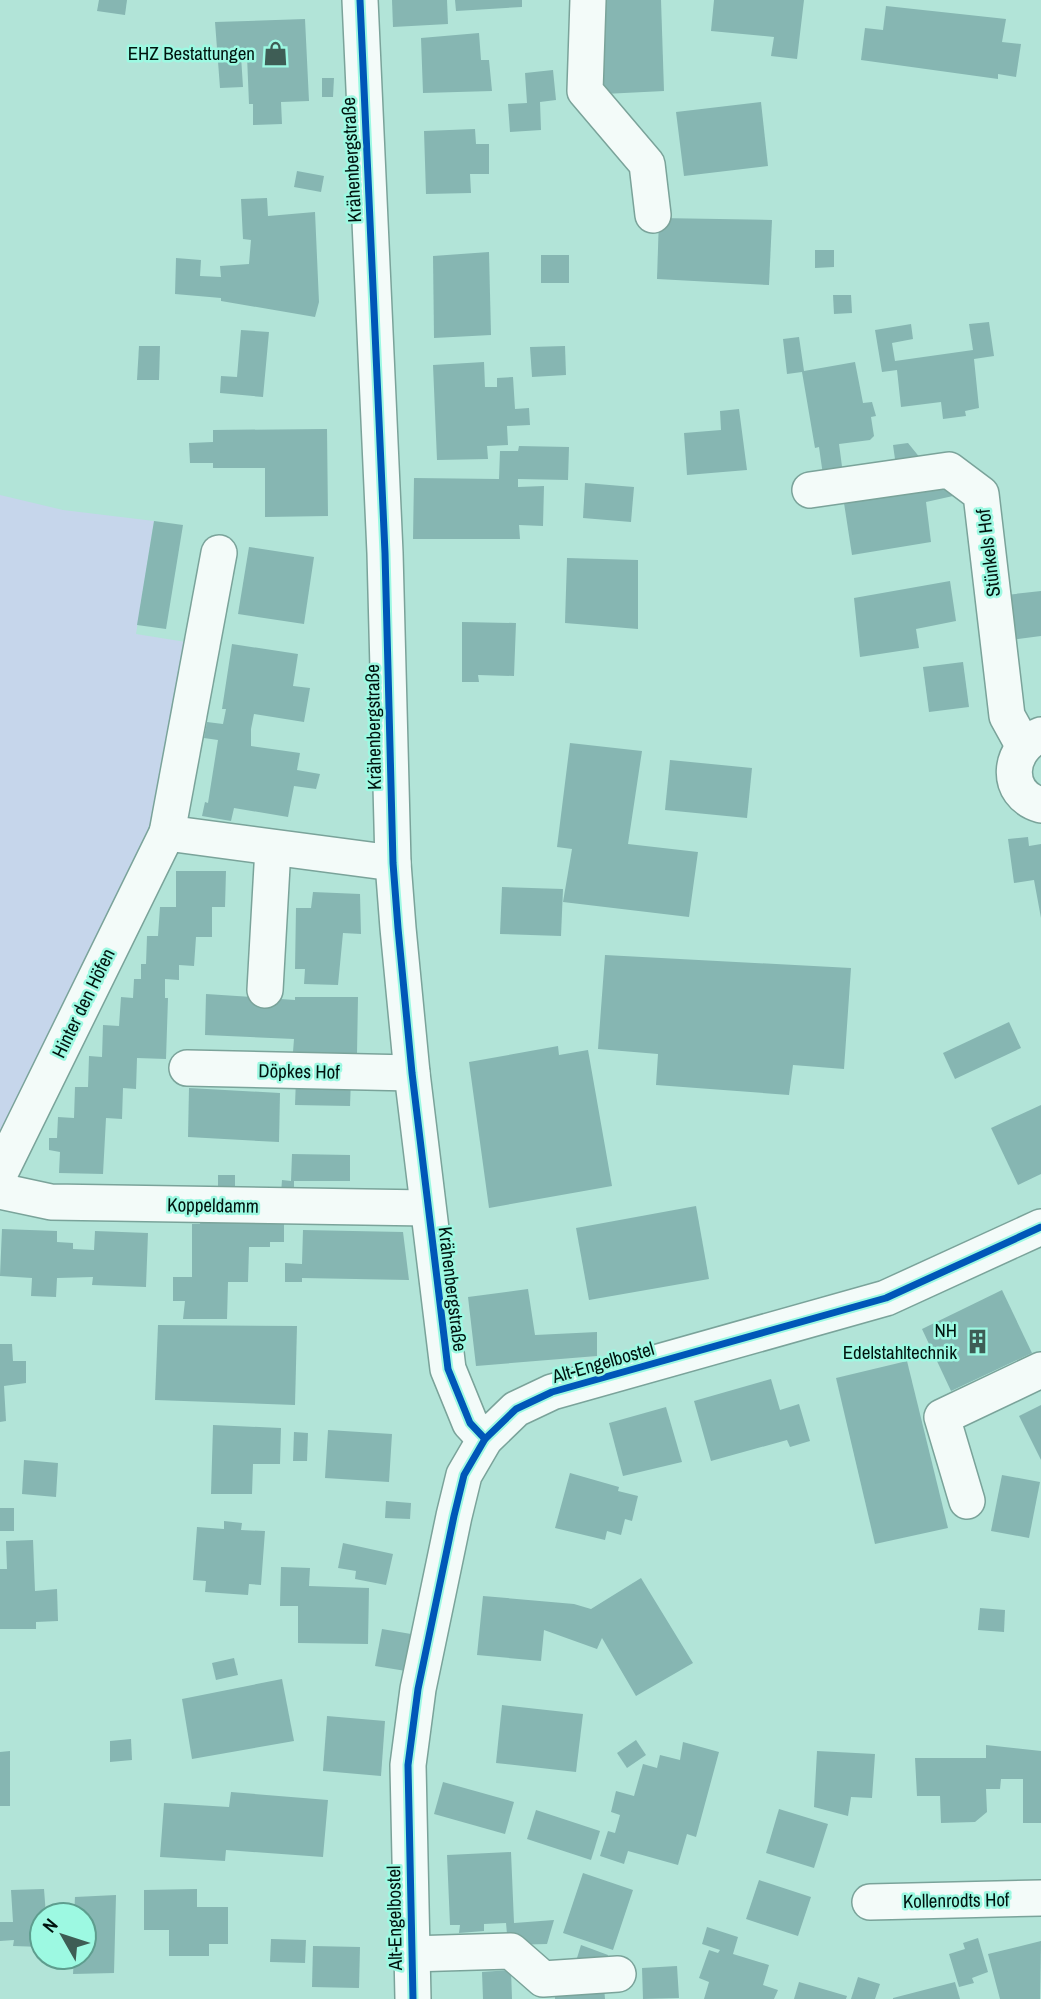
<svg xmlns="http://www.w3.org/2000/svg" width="1041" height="1999" font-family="'Archivo Narrow',sans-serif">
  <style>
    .green { fill: #c6d6eb }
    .building { fill: #86b6b2 }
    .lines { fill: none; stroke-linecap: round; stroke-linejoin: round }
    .minor-casing { stroke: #7aa39a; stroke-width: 38 }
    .minor { stroke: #f3fbf9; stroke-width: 35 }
    .cycleway-casing { stroke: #9df9e2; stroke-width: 11 }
    .cycleway { stroke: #0057b8; stroke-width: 7 }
    .labels { text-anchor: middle; stroke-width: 5; stroke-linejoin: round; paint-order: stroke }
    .poi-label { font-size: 19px; fill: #00140f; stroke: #9df9e2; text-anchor: end }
    .street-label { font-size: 19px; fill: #00140f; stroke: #9df9e2 }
  </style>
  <rect width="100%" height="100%" fill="#b2e4d8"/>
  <polygon class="green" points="0,495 63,510 154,521 136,634 192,643 153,833 0,1148"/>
  <g class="building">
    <polygon points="99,0 127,0 125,15 97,11"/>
    <polygon points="392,0 447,0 448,24 393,27"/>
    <polygon points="455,0 522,0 522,7 456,11"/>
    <polygon points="601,0 661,0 664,91 604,94"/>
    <polygon points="714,0 804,0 797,59 771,56 774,37 711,31"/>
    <polygon points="886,6 1006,19 1002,42 1021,44 1016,77 998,74 998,79 861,60 865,28 883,30"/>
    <polygon points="305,19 309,101 281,102 282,124 253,125 253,104 249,104 247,56 241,56 243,87 220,88 215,22"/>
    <polygon points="479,33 481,60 489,60 492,91 423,93 421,38"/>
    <polygon points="553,70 556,100 540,102 541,130 510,132 508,104 527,103 525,73"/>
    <polygon points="322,78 334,78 333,97 322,97"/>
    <polygon points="761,102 768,166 684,176 676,112"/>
    <polygon points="475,129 476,144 489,144 489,174 470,174 471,193 426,194 424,131"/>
    <polygon points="297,171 324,176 321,192 294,187"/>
    <polygon points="267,198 268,216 315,212 319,302 315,317 221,301 221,298 175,294 176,258 201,260 200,276 221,277 220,266 249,264 251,240 243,239 241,199"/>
    <polygon points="659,218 772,220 769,285 657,279"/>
    <polygon points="815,250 834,250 834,267 815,268"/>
    <polygon points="489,252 491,335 434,338 433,256"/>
    <rect x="541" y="255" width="28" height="28"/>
    <polygon points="833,295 851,295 852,313 834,314"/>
    <polygon points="989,322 994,356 974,359 979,408 965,411 966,416 943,419 941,402 901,407 897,370 882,372 875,330 911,324 913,339 892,343 895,361 973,350 969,324"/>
    <polygon points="241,330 269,332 263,397 220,393 221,376 237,377"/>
    <polygon points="799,337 804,371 855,362 863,403 872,402 876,416 871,417 874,436 870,440 839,444 843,474 823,475 819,447 815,448 802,372 787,374 783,339"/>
    <polygon points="139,346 160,346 159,380 137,380"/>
    <polygon points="565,346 566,375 532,377 530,347"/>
    <polygon points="484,362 485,387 497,387 497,378 513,377 515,409 529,408 530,425 507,426 508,445 487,446 488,459 437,460 433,365"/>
    <polygon points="739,409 747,470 687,475 684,433 721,430 720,411"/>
    <polygon points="327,429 328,516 265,517 265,468 213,468 213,463 190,463 189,443 213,442 213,430"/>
    <polygon points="908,443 925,464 882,471 882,462 895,459 893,445"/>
    <polygon points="519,446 569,447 568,480 518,479 518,487 544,486 543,526 519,525 520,539 413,539 414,478 499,479 500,451 518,451"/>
    <polygon points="949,480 953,496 926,502 931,542 852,555 844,503 924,492 923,486"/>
    <polygon points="585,483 634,487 631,522 583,518"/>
    <polygon points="154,521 183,525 166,629 137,625"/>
    <polygon points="249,547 314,557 304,624 238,614"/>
    <polygon points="567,558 638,560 638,629 565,623"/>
    <polygon points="950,581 956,621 916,629 919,648 860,657 854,598"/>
    <polygon points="1041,591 1041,636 1011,640 1006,595"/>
    <polygon points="462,622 516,623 514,676 478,675 479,682 462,682"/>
    <polygon points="232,644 298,654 293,686 310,688 304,722 254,714 251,729 251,746 300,753 297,770 320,774 316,789 294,786 288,817 234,808 231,821 202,816 205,802 208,803 218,740 204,738 207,722 223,724 226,709 222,709"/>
    <polygon points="963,662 969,707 929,712 923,667"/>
    <polygon points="570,743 642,751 628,844 698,852 689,917 563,902 572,849 557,847"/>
    <polygon points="670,760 752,768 747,818 665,810"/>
    <polygon points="1028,837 1029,846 1041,844 1041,918 1034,880 1014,883 1008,839"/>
    <polygon points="176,871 226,871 225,907 212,907 212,937 196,937 194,966 179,965 179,980 165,979 165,998 168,998 166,1059 137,1058 136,1089 123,1088 122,1119 106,1118 103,1174 59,1173 60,1152 49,1150 49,1138 57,1138 58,1117 74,1118 75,1087 88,1087 89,1056 102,1057 103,1025 119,1026 121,997 133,998 134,979 141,979 141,964 146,964 147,936 158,936 160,907 176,907"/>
    <polygon points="502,887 563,889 561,936 500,934"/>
    <polygon points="313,892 360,894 361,934 343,933 338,985 304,984 305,969 295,969 296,908 311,908"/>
    <polygon points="605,955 851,968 844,1069 793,1065 789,1095 656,1085 658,1054 598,1049"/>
    <polygon points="206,994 295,1000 295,997 358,997 357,1054 293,1052 294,1039 205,1035"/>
    <polygon points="1009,1022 1021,1048 955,1079 943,1053"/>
    <polygon points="558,1046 559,1055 588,1050 612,1186 489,1208 469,1062"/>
    <polygon points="296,1078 351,1079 350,1106 295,1105"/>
    <polygon points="189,1088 280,1093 279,1142 188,1137"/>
    <polygon points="1041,1105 1041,1174 1018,1185 991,1128"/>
    <polygon points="292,1154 350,1155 350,1181 294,1181 294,1195 281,1194 282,1180 291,1181"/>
    <rect x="218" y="1175" width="17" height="16"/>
    <polygon points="696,1206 709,1279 589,1300 576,1228"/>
    <polygon points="201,1217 270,1218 270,1223 284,1223 284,1242 270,1242 270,1247 249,1247 248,1282 228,1282 227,1319 183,1319 185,1301 173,1301 173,1277 192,1277 192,1224 200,1224"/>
    <polygon points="2,1229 57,1231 57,1242 73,1243 73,1249 94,1250 95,1231 148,1233 146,1287 92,1285 93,1277 57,1278 56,1297 31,1296 32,1278 0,1276"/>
    <polygon points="303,1230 403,1232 409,1280 302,1278 302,1282 285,1282 285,1263 302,1264"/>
    <polygon points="528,1289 535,1335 597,1332 597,1356 476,1366 468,1297"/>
    <polygon points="1002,1290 1032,1353 951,1391 922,1329"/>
    <polygon points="158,1325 297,1326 295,1405 155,1400"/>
    <polygon points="0,1344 12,1344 13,1361 26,1361 26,1383 4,1386 6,1421 0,1422"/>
    <polygon points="907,1361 948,1528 875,1544 836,1378"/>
    <polygon points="771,1379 780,1410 799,1404 810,1441 790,1447 787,1440 711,1461 694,1401"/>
    <polygon points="1041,1405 1041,1460 1019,1416"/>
    <polygon points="666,1407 682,1462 623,1476 609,1423"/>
    <polygon points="213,1425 281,1428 280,1464 253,1464 252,1494 211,1494"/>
    <polygon points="328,1430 392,1434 389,1482 325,1478"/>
    <polygon points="294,1432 308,1433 307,1461 293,1461"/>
    <polygon points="24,1460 58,1463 56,1497 22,1494"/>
    <polygon points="570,1473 619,1487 618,1491 638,1496 632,1521 625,1519 621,1535 607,1531 605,1540 555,1528"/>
    <polygon points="1002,1475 1040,1482 1029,1538 991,1531"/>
    <polygon points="386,1501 411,1503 410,1519 385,1518"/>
    <rect x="0" y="1508" width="14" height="23"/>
    <polygon points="224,1521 242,1523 241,1530 265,1531 261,1585 249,1584 248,1595 205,1592 206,1581 193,1580 197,1527 224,1529"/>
    <polygon points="33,1540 35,1591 57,1589 58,1621 36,1622 36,1629 0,1629 0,1569 7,1569 6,1541"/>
    <polygon points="343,1543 393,1554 386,1585 355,1579 356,1571 338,1568"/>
    <polygon points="281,1567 310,1568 309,1586 369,1588 368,1644 298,1643 298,1606 280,1606"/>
    <polygon points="641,1578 693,1663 636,1696 602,1638 597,1649 544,1630 541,1661 477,1655 483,1596 574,1604 591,1609"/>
    <polygon points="980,1608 1005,1610 1004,1632 978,1630"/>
    <polygon points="382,1629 411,1634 406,1671 375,1666"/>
    <polygon points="234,1658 238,1675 216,1680 212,1663"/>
    <polygon points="282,1679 294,1741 192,1759 182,1699"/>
    <polygon points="502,1705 583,1714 576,1772 496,1763"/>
    <polygon points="327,1716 385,1721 381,1776 323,1771"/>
    <polygon points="131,1739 132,1760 110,1762 110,1741"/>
    <polygon points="636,1740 646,1755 627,1768 617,1753"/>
    <polygon points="683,1742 719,1752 696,1837 687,1834 678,1865 628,1851 624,1864 600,1856 608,1831 615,1833 620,1815 611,1812 616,1791 634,1796 643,1764 657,1768 660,1755 680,1760"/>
    <polygon points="986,1745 1041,1751 1041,1823 1023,1823 1023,1779 1001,1779 1000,1789 986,1789 987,1812 975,1822 941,1823 940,1796 917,1796 915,1758 986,1758"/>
    <polygon points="10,1751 10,1806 0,1806 0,1752"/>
    <polygon points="817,1751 875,1754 872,1798 851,1797 848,1816 814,1807"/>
    <polygon points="443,1782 514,1802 505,1834 434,1814"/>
    <polygon points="231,1792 328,1800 323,1857 226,1850 225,1861 160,1857 164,1803 229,1807"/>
    <polygon points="779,1809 828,1824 814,1868 766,1853"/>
    <polygon points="536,1810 600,1831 591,1860 527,1839"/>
    <polygon points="511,1852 514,1923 554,1920 547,1944 508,1945 506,1923 484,1924 484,1931 459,1933 460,1925 450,1925 447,1855"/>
    <polygon points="583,1873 633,1890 613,1950 563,1933"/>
    <polygon points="759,1880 811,1897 798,1936 746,1919"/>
    <polygon points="44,1889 46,1915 42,1915 42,1947 13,1946 14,1940 0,1941 0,1922 13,1922 11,1890"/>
    <polygon points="197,1889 197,1907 228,1907 228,1944 209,1944 209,1956 169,1956 169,1930 144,1930 144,1890"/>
    <polygon points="116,1895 114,1973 73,1974 74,1957 84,1957 84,1915 74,1915 75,1897"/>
    <polygon points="707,1927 738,1937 733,1954 769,1965 763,1985 778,1990 774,1999 704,1999 709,1982 699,1978 709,1950 718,1953 720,1950 702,1944"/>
    <polygon points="978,1938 988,1972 972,1978 974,1983 959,1987 949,1954 965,1949 963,1943"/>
    <polygon points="271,1939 306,1940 305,1963 270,1962"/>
    <polygon points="1041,1941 1040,1999 1000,1999 988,1954"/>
    <polygon points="581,1945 608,1955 604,1969 573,1971"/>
    <polygon points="313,1946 360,1947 359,1988 312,1987"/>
    <polygon points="677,1966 679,1998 643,1999 642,1968"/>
    <polygon points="511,1970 512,1999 483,1999 482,1972"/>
    <polygon points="858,1977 880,1984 875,1999 851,1999"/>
    <polygon points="799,1982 847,1996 846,1999 794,1999"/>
    <polygon points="955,1982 960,1999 893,1999 893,1998"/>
    <polygon points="604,1987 605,1999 555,1999 555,1990"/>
  </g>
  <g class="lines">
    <defs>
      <g id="minor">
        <polyline points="360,0 385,553 393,863 398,928 412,1073 448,1369 470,1423 485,1439"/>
        <polyline points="588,0 585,91 647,164 653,215"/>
        <polyline points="810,490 949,470 981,494 1007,716 1023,745"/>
        <path d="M 1041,735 C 1008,748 1003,794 1041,805"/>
        <polyline points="167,833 219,553"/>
        <polyline points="265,990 273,848"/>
        <polyline points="187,1068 412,1073"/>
        <polyline points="0,1173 167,833 393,863"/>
        <polyline points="0,1191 51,1202 427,1208"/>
        <polyline points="967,1501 942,1417 1041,1370"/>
        <polyline points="870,1902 1041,1898"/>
        <polyline points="410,1954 511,1951 543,1979 618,1974"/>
        <polyline points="413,1999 408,1765 418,1689 454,1516 464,1475 485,1439 516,1409 552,1392 886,1298 1041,1227"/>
      </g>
    </defs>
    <use href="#minor" class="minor-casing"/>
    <use href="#minor" class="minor"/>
    <defs>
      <g id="cycleway">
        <polyline points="360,0 385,553 393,863 398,928 412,1073 448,1369 470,1423 485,1439"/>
        <polyline points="413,1999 408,1765 418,1689 454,1516 464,1475 485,1439 516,1409 552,1392 886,1298 1041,1227"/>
      </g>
    </defs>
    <use href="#cycleway" class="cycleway-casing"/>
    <use href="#cycleway" class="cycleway"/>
  </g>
  <defs>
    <symbol id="shop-bare" viewBox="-9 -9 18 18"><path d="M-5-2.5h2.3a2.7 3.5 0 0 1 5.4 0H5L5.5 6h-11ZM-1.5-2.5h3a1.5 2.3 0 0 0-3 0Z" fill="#3e5d55" stroke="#9df9e2" stroke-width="2.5" paint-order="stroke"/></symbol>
    <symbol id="building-bare" viewBox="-9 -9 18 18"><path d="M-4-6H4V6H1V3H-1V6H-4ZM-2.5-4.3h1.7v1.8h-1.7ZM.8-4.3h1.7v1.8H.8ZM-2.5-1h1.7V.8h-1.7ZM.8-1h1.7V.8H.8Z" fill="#3e5d55" stroke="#9df9e2" stroke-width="2.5" paint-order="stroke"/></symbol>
  </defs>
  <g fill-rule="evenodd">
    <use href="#shop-bare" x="258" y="36" width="35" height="35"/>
    <use href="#building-bare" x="960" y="1324" width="35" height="35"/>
  </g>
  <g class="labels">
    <g class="poi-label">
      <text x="255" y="60">EHZ Bestattungen</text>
      <text x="957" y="1337">NH<tspan x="957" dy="22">Edelstahltechnik</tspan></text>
    </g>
    <g class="street-label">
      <text transform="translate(351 160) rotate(-93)" y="7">Krähenbergstraße</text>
      <text transform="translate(988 553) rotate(-97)" y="7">Stünkels Hof</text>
      <text transform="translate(373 727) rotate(-91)" y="7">Krähenbergstraße</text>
      <text transform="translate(83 1003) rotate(-64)" y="7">Hinter den Höfen</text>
      <text transform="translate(299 1071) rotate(1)" y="7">Döpkes Hof</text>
      <text transform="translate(213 1205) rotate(1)" y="7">Koppeldamm</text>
      <text transform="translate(453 1289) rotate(83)" y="7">Krähenbergstraße</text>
      <text transform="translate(603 1362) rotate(-16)" y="7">Alt-Engelbostel</text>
      <text transform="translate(956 1900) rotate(-1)" y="7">Kollenrodts Hof</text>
      <text transform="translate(394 1918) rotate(-91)" y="7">Alt-Engelbostel</text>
    </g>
  </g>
  <g transform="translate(63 1936) rotate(309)"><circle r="33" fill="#9df9e2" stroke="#5e9d8e" stroke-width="2"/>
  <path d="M0-5L12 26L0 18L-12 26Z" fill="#3e5d55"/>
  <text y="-10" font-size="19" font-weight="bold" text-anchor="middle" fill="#00140f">N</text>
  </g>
</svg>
